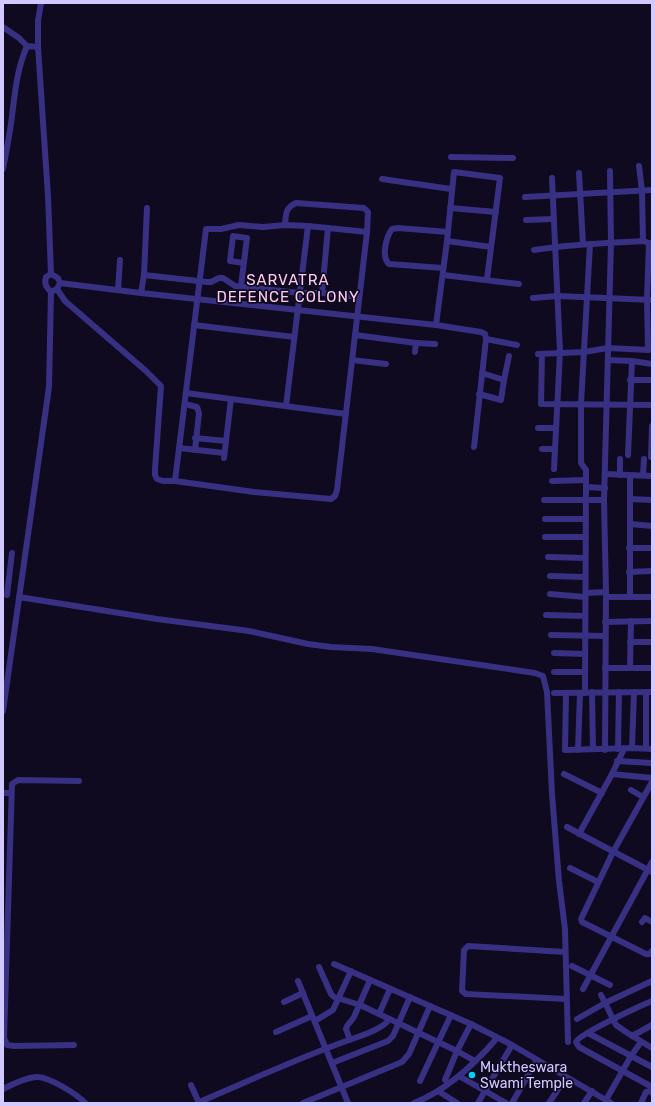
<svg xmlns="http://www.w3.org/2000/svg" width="655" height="1106" font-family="Rubik,sans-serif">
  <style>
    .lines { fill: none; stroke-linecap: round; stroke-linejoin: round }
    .minor { stroke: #373083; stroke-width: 6 }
    .poi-dot { fill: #00d0f4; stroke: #0f0a20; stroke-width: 1.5 }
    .labels { text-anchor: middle; stroke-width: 3.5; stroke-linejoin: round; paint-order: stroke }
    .poi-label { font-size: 14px; fill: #d1c9ff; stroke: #0f0a20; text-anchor: start }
    .neighbourhood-label { font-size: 15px; letter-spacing: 1px; fill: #ffcbea; stroke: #0f0a20 }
  </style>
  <rect width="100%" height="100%" fill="#0f0a20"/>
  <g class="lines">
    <g class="minor">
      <polyline points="3,27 19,38 27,46"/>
      <polyline points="38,47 48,196 51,274"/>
      <polyline points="451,157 513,158"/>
      <polyline points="639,166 642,191 643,241"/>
      <path d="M 3,169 C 6,152 10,134 12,116 C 15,92 17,69 27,46 L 38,47 L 38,21 L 41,3"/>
      <polyline points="579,173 583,244"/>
      <polyline points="552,178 560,352 554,469"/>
      <polyline points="382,179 451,189"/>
      <polyline points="525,197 652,190"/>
      <polyline points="450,208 496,212"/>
      <polyline points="526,220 553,219"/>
      <polyline points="447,241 491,247"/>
      <path d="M 534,250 C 570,244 606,243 643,241 L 649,243 L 652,243"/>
      <path d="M 443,268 L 389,264 C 381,257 386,237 392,229 L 398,228 L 448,232"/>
      <path d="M 51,274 L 58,278 L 60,283 L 57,289 L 51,292 C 46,287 44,284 46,277 Z"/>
      <polyline points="144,275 207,282 211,282 219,278 223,278 235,286 300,293 322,293 328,228"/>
      <polyline points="443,275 519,284"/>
      <polyline points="60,283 141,293 436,325 481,332 485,334 486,339 474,447"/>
      <polyline points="241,286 247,238 233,236 230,261 244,263"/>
      <path d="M 57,289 L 65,301 L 146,371 L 161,386 L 155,469 L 155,475 L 157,479 L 163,481 L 175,481 L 254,492 L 331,499 L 335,496 L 337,490 L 367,232 L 368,212 L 364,208 L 296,203 C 285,208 286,214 285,225"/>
      <polyline points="118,290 120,260"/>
      <polyline points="141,293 144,275 147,208"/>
      <polyline points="322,293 359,297"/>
      <polyline points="533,298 558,296 652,300"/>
      <polyline points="194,325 294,337"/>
      <polyline points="436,325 447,241 454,172 500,178 487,279"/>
      <polyline points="355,335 416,343 415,352"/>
      <polyline points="486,339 517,345"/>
      <polyline points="416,343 435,344"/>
      <polyline points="538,354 584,352 608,348 648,350 647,299 649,243"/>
      <polyline points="542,354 541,404 652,405"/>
      <polyline points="352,360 386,364"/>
      <polyline points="608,360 632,361 652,364"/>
      <polyline points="504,380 509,356"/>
      <polyline points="630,380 652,380"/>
      <polyline points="186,393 346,414"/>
      <polyline points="479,394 501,400 504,380 482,373"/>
      <polyline points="185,404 197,407 199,413 195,450"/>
      <polyline points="286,406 308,226 367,232"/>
      <polyline points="538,428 556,428"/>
      <polyline points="195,438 226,441"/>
      <polyline points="179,448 224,453"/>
      <polyline points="542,449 555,449"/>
      <polyline points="628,455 632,361"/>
      <polyline points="651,457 652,426"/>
      <polyline points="224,458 231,399"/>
      <polyline points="606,474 652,476"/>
      <polyline points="620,475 620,459"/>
      <polyline points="643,475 644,459"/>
      <polyline points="175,481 206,229 221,229 239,225 263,227 285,225 308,226"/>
      <polyline points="552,481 586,480"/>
      <polyline points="586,487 605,488"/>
      <polyline points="630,499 652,500"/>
      <polyline points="544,500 604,500"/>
      <polyline points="545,519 586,519"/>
      <polyline points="630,524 652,526"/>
      <polyline points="545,537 586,537"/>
      <polyline points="629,548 652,548"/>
      <polyline points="548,557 585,558"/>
      <polyline points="629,572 652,571"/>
      <polyline points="550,576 585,577"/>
      <polyline points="586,593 606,592"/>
      <polyline points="550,594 585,597"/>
      <polyline points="7,595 12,553"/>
      <polyline points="19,597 157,619 249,631 308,644 331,647 372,649 535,673 543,676 547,692 552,794 559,881 565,929 568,1042"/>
      <polyline points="606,597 652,597"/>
      <polyline points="630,597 630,475"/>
      <polyline points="546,615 585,616"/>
      <polyline points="605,622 652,621"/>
      <polyline points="551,635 605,636"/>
      <polyline points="630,642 652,642"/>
      <polyline points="554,653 585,654"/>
      <polyline points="605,668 652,668"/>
      <polyline points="630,668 631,621"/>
      <polyline points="554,672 584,672"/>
      <polyline points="592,692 593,749"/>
      <polyline points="554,693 652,692"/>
      <polyline points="566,693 565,750 632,748 652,749"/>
      <polyline points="585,693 586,480 586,470 581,463 581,404 590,244"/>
      <polyline points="3,711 49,387 51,292"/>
      <polyline points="632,748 634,692"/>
      <polyline points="646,748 646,692"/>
      <polyline points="618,749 619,692"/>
      <polyline points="578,750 580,693"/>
      <polyline points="605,750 606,592 604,500 611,243 610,171"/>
      <polyline points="617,761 652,763"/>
      <polyline points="564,774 602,793"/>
      <polyline points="612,774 652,778"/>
      <polyline points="652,782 613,852 581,919 582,922 646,954 650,954 652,951"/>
      <polyline points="631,790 643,797"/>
      <polyline points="3,793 11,793"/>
      <polyline points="567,827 652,872"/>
      <polyline points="579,834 612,774 624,749"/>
      <polyline points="570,868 598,882"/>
      <polyline points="642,922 645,918 652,922"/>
      <polyline points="565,952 468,946 464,950 462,991 466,994 566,999"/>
      <polyline points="334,964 471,1024 512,1045 611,1103"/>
      <polyline points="572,966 610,985"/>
      <polyline points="319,967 331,994 334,997 360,1005 457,1051 475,1061"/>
      <polyline points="298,981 348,1103"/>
      <polyline points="583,989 652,862"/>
      <polyline points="601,995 616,1025 626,1032 652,1048"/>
      <path d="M 652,1001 C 640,1006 579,1034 576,1042 L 579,1047 L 652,1087"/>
      <polyline points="284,1002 303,993"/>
      <polyline points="379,1014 390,989"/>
      <polyline points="577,1019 605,1003 652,981"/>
      <polyline points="315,1021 333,1010 351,971"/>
      <polyline points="276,1032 312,1016"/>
      <polyline points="588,1033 652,1067"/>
      <polyline points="632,1036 652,1025"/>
      <polyline points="350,1040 346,1029 347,1026 354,1017 370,980"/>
      <polyline points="74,1045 14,1046 7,1045 4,1038 12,784 18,780 79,781"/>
      <polyline points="332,1063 388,1041 393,1036 410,997"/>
      <polyline points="459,1076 506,1103"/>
      <polyline points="445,1080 457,1051 471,1024"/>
      <polyline points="420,1081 451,1015"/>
      <polyline points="191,1085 199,1103"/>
      <path d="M 3,1089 C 13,1084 24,1078 36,1077 C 48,1076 77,1094 85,1103"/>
      <polyline points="438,1091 457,1103"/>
      <polyline points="606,1100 631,1056 641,1042"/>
      <path d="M 199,1102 C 249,1081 298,1058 349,1040 C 360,1036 384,1029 389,1019"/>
      <polyline points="303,1103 402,1062 409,1054 430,1006"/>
      <path d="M 414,1103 C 447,1090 474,1065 497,1038"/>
      <polyline points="478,1103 512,1045"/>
      <polyline points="512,1103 537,1060"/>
      <polyline points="549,1103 566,1077"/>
      <polyline points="584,1103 592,1091"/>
      <polyline points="641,1103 646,1092 650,1091 652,1093"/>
    </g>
  </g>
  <circle class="poi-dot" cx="472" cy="1075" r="4"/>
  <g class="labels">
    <g class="poi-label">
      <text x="480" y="1072">Muktheswara<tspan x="480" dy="16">Swami Temple</tspan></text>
    </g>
    <g class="neighbourhood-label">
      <text x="288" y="285">SARVATRA<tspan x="288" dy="17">DEFENCE COLONY</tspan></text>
    </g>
  </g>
  <rect width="655" height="1106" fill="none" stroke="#d1c9ff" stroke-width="8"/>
</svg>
